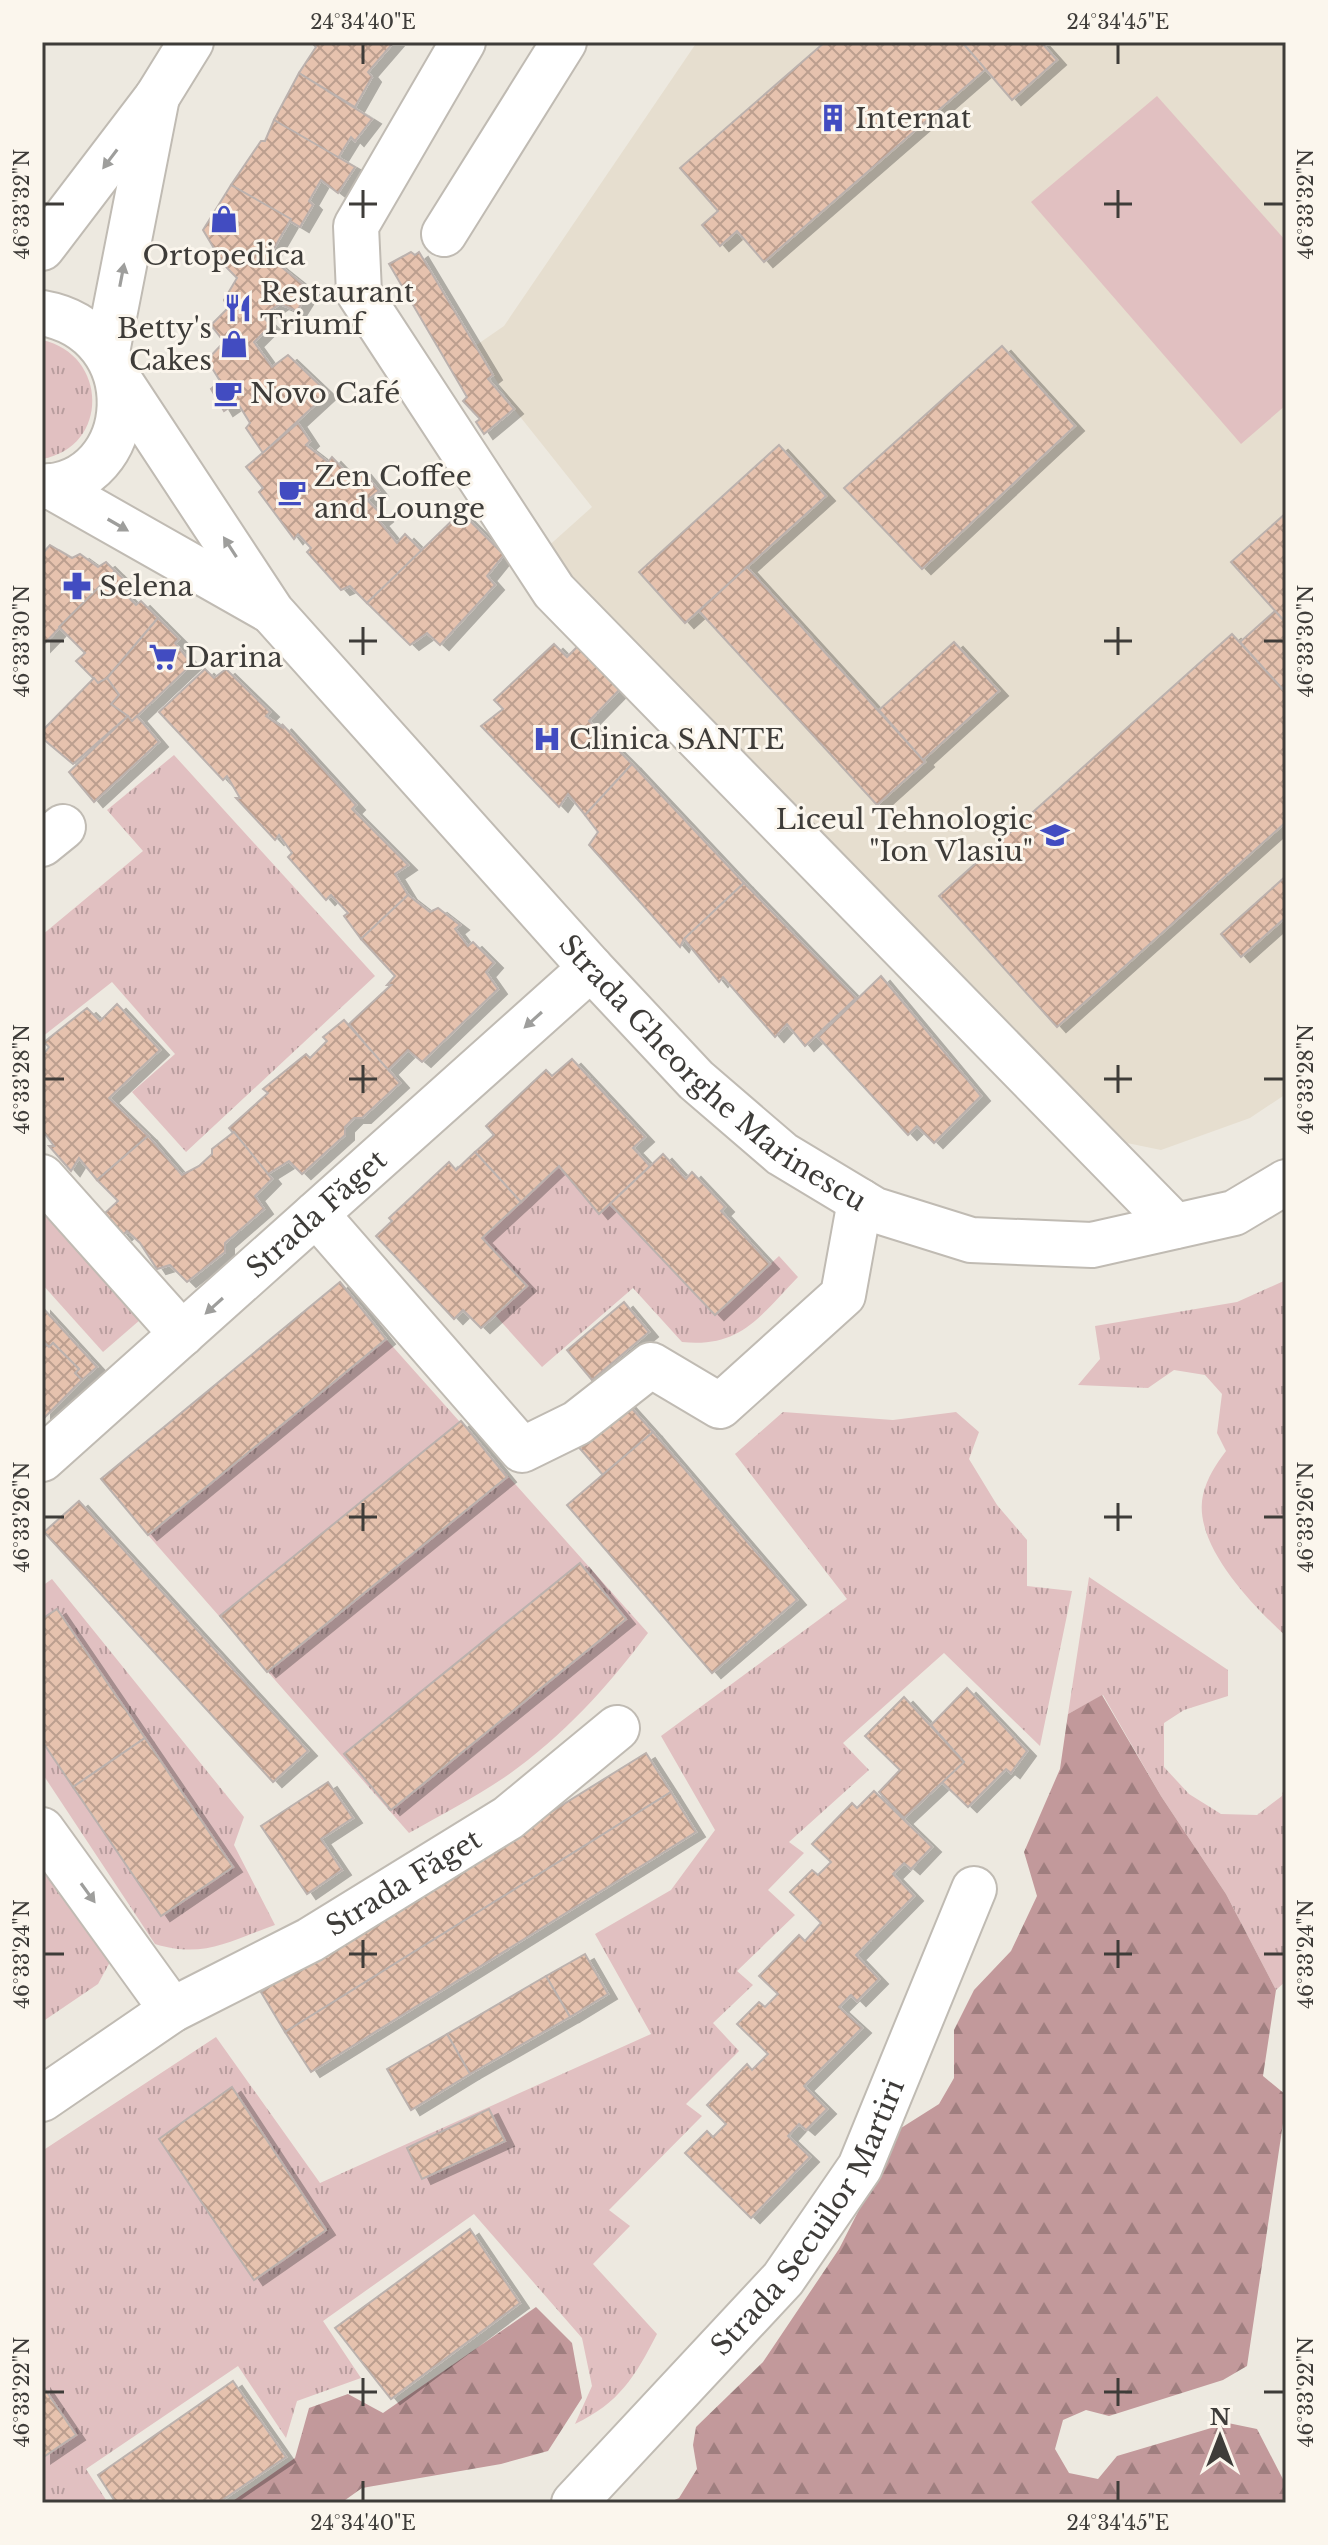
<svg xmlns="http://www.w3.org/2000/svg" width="1328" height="2545" font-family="'Libre Baskerville',serif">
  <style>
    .built { fill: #e6decf }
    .grass { fill: url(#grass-tufts) }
    .forest { fill: url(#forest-firs) }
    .garden { fill: #e1c0c1 }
    .building { fill: url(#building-cross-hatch); stroke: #bbb1ad; stroke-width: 2; filter: url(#shadow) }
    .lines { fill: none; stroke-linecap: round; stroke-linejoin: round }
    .minor-casing { stroke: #c0bbb3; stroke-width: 48 }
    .major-casing { stroke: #c0bbb3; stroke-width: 48 }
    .minor { stroke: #fff; stroke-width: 44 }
    .major { stroke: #fff; stroke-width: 44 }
    .oneway { fill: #9e9e9c }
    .ticks { fill: none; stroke: #3e3c39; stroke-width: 3 }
    .labels { text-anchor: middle; stroke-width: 6; stroke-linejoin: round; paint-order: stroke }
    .poi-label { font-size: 28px; fill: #3e3c39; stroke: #fbf6ed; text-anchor: start }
    .street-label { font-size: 28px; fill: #3e3c39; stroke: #fbf6ed }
    .neatline { fill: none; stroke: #3e3c39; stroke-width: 3 }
    .ticks-label { font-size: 20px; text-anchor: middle; fill: #3e3c39 }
  </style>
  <defs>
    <pattern id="grass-tufts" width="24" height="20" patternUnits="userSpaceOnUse" patternTransform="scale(2)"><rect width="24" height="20" fill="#e1c0c1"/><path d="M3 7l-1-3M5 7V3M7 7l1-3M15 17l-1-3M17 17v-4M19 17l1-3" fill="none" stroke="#b89d9e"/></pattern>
    <pattern id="forest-firs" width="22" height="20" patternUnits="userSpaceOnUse" patternTransform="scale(2)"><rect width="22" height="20" fill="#c2999b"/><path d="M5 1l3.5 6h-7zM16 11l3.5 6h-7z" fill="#9f7e7f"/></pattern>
    <pattern id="building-cross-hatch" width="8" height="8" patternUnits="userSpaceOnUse" patternTransform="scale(2)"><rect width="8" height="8" fill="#e6c2ae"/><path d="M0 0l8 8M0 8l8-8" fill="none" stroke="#bc9f8f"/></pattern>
    <filter id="shadow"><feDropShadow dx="9" dy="5" stdDeviation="0" flood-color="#0004"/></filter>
  </defs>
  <rect width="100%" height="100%" fill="#ede9e0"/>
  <polygon class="built" points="697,42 1286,42 1286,1094 1250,1118 1161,1150 1127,1143 544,550 592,507 514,409 475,346 504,326"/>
  <g class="grass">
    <path d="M 42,340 C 108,354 110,447 42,459 Z"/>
    <polygon points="174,755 375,976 186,1152 132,1092 175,1054 112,982 42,1037 42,935 143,851 107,810"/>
    <path d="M 559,1166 L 599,1214 L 610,1204 L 715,1315 L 779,1256 L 798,1277 C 760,1316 741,1348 682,1342 L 633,1288 L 542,1367 L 495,1315 L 527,1286 L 482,1238 Z"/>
    <polygon points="42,1198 148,1313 103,1352 42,1284"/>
    <path d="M 1286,1280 L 1286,1636 C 1253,1606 1192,1544 1203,1495 C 1207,1478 1216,1464 1226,1451 L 1217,1433 L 1222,1394 L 1205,1375 L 1174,1370 L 1148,1388 L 1078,1385 L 1100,1359 L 1095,1326 L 1237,1302 Z"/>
    <path d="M 386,1339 L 648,1633 C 607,1688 561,1738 505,1777 C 474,1798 441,1815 409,1833 L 148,1535 Z"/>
    <path d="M 783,1412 L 893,1420 L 956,1412 L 979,1432 L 969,1459 L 997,1505 L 1027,1540 L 1027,1586 L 1072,1591 L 1040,1746 L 944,1653 L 843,1743 L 869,1770 L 789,1842 L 804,1853 L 768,1890 L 795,1915 L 737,1971 L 753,1985 L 713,2023 L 739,2051 L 686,2104 L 702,2116 L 609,2210 L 630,2226 L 593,2264 L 657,2334 C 635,2377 619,2403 575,2424 L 592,2386 L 582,2338 L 474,2214 L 323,2321 L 361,2378 L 297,2401 L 286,2438 L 238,2366 L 86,2469 L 108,2503 L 42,2503 L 42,2151 L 216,2037 L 320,2183 L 651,2034 L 595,1934 L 671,1890 L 715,1830 L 661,1736 L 847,1599 L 735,1454 Z"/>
    <polygon points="1089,1577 1228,1670 1228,1696 1184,1710 1164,1723 1164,1767 1189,1794 1221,1814 1257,1815 1282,1796 1286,1778 1286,1981 1276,1990 1226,1894 1161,1796 1103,1695 1068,1714"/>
    <path d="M 52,1579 L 244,1817 L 234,1845 L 275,1925 C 229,1941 204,1959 155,1944 L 42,1773 L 42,1586 Z"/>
    <polygon points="42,1855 110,1962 98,1984 42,2022"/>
  </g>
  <g class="forest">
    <polygon points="1102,1695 1161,1796 1226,1894 1276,1990 1263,2076 1286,2095 1286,2103 1247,2366 1223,2380 1109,2416 1086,2410 1063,2420 1055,2449 1069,2473 1098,2479 1117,2456 1228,2423 1257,2429 1286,2485 1286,2503 668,2503 679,2498 697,2469 693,2445 696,2427 763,2362 839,2249 901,2128 939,2104 954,2078 954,2030 974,1990 1011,1951 1037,1896 1024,1852 1060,1769 1068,1714"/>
    <polygon points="536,2307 572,2343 582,2398 548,2451 501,2464 362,2488 341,2503 230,2503 295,2458 309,2408 348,2394 383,2413"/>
  </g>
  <polygon class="garden" points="1157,96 1286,241 1286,405 1241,444 1031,202"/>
  <g class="building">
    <polygon points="311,42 394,42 368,72 372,77 355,107 299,73 316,47"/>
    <polygon points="825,42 962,42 986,69 764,262 737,231 720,246 702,225 718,211 680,168"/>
    <polygon points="962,42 1041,42 1057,60 1012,100"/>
    <polygon points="299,73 372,119 355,141 351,137 338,158 274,120"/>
    <polygon points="274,120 355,167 338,193 321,180 309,201 313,205 300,227 231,185 261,141 265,141"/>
    <polygon points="231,185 291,219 269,257 310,290 297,311 280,304 262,316 271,325 254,342 272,367 288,355 328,393 263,453 246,428 250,423 237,402 224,411 211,389 220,381 207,360 224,342 211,325 228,308 224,300 237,278 224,265 203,230"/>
    <polygon points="411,252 415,255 419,252 493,375 488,379 514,409 484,434 476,422 480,419 463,401 467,397 389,264"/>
    <polygon points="1002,346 1075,426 922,569 844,488"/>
    <polygon points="298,423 310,441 306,445 328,462 332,457 349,475 362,470 379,491 367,500 384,517 379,521 397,543 405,534 422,551 367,603 350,586 341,590 307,552 311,548 298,534 294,539 259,492 263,488 246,467"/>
    <polygon points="779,445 826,496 685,623 639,572"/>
    <polygon points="461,512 504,555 487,576 495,585 440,645 427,633 410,645 367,603"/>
    <polygon points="1286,513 1286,623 1231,562"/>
    <polygon points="50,545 72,558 80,554 98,567 106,562 115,571 42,646 42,554"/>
    <polygon points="747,567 925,762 877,805 699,611"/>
    <polygon points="115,571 128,583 119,588 136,605 141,601 158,618 107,678 98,683 76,661 85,653 59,627"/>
    <polygon points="1275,611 1286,623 1286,693 1240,642"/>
    <polygon points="158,618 179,639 175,643 192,664 132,721 111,704 119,695 107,678"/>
    <polygon points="1232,634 1286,693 1286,822 1057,1027 939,896"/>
    <polygon points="954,642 999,691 923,760 879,710"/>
    <polygon points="554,644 567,657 580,644 623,686 589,721 632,764 585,815 568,794 559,807 481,726 503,709 494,700"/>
    <polygon points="205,669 214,678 226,669 270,712 266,716 283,728 282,724 356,805 352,809 408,865 395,874 408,895 361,939 344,916 348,913 331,895 326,900 288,857 292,853 279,835 275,840 236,798 240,798 227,776 223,780 159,712"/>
    <polygon points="94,678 98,683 107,678 119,695 111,704 128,716 73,764 42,738 42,731"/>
    <polygon points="128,716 132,721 137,716 159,742 94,802 69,772"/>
    <polygon points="632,764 744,883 684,939 680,947 589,845 598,832 585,815"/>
    <polygon points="1286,876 1286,917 1241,957 1221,934"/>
    <polygon points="744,883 856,998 805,1046 787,1024 775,1037 723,977 719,982 684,939"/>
    <polygon points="408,895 430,912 438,908 460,925 455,929 468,946 473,942 494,963 486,972 498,989 422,1062 408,1050 387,1071 349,1024 391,985 387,985 395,976 361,939"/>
    <polygon points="881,976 981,1096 934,1143 917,1126 908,1135 818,1037"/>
    <polygon points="117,1004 160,1050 109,1098 148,1136 97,1180 79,1158 71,1171 49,1146 54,1146 42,1130 42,1056 49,1047 44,1042 87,1008 100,1021"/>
    <polygon points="344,1020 400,1083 362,1118 354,1118 345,1127 345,1135 302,1174 289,1161 268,1174 229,1128 268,1093 263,1089 306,1054 310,1058 327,1041 323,1037"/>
    <polygon points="572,1059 645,1137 633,1148 650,1166 599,1214 559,1166 521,1202 475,1152 494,1135 486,1126 546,1070 552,1076"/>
    <polygon points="234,1132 272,1179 255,1196 264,1209 225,1243 225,1252 187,1282 170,1265 157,1269 140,1243 127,1231 123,1235 105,1213 118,1201 97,1180 148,1136 182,1175 199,1166 212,1154 212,1149"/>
    <polygon points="475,1152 521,1202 482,1238 527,1286 481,1328 463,1310 454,1319 376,1236 392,1221 389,1218 449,1162 456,1170"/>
    <polygon points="663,1154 686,1179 692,1172 725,1207 721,1211 770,1264 715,1315 610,1204"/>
    <polygon points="340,1282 386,1339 148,1535 101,1479"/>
    <polygon points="624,1302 649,1332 592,1380 567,1350"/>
    <polygon points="42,1307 97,1367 82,1380 75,1373 79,1369 53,1343 49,1347 42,1341"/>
    <polygon points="42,1341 49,1347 53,1343 79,1369 75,1373 82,1380 45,1417 42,1414"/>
    <polygon points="626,1402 653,1432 603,1475 576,1444"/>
    <polygon points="461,1421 507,1477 267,1672 220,1616"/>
    <polygon points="653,1432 797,1600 712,1673 567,1505"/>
    <polygon points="79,1501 308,1751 273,1782 44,1532"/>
    <polygon points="580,1563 626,1619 391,1810 344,1754"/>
    <polygon points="57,1609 145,1738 73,1787 42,1741 42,1619"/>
    <polygon points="967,1688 1027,1751 1011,1773 1006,1769 968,1807 942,1782 964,1762 931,1725"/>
    <polygon points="904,1697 964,1762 904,1818 879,1792 900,1770 865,1736"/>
    <polygon points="145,1738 233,1867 161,1916 73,1787"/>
    <polygon points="646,1753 671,1792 285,2032 261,1992"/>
    <polygon points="328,1782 353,1818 321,1839 342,1870 307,1894 261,1826"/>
    <polygon points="874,1791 932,1847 911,1869 904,1863 893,1874 914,1896 856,1955 879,1979 857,2001 851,1995 839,2007 862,2028 804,2086 827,2109 806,2130 799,2124 788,2136 810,2157 751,2218 685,2153 707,2131 713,2137 726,2124 707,2105 747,2064 752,2070 768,2054 737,2024 759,2002 765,2007 778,1994 759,1976 799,1935 805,1941 821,1923 790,1892 812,1870 818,1875 831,1862 812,1844 852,1803 857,1808"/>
    <polygon points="671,1792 696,1832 311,2072 285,2032"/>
    <polygon points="585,1954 608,1994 570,2017 546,1976"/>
    <polygon points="546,1976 570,2017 470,2074 447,2034"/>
    <polygon points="447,2034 470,2074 411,2110 387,2069"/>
    <polygon points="232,2087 326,2230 254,2280 159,2139"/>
    <polygon points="489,2109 505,2141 422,2179 407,2148"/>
    <polygon points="470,2229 520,2303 391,2399 335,2328"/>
    <polygon points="233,2381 286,2457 218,2503 116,2503 98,2475"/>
    <polygon points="42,2385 76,2435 42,2458"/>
  </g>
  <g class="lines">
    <defs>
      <g id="minor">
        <polyline points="463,42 356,226 359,293 554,591 1175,1226"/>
        <polyline points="444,234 564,42"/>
        <polyline points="42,844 63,827"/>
        <polyline points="42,1177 182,1334"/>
        <polyline points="316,1214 522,1450 577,1423 651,1365 720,1406 843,1295 860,1201"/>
        <path id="s1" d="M 42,1459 L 591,968"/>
        <polyline points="42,1830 172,2010"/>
        <path id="s2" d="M 42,2099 L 172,2010 L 310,1940 L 508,1818 L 617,1728"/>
        <path id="s3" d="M 574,2503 L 783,2279 L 860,2167 L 974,1889"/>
      </g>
      <g id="major">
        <polyline points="42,248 157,97 191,42"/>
        <path d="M 42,313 C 151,332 140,484 42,487"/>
        <polyline points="107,352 157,97"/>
        <path id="s4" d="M 118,378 L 272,612 L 591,968 L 696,1080 L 782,1154 L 875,1210 L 971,1240 L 1092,1245 L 1234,1213 L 1286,1182"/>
        <polyline points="50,486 267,609"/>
      </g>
    </defs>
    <use href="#minor" class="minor-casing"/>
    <use href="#major" class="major-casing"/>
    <use href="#minor" class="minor"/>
    <use href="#major" class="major"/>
  </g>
  <defs><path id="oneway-solid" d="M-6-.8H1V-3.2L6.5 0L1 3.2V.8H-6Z" transform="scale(2)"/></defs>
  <g class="oneway">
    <use href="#oneway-solid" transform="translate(110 159) rotate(127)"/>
    <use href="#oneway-solid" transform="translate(122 275) rotate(-79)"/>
    <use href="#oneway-solid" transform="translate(118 525) rotate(30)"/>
    <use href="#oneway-solid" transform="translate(230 547) rotate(-123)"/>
    <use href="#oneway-solid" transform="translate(533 1020) rotate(138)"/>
    <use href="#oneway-solid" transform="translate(214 1306) rotate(138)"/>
    <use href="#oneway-solid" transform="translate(88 1893) rotate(54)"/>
  </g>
  <path class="ticks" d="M 363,44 L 363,64M 1118,44 L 1118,64M 363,190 L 363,218M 1118,190 L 1118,218M 44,204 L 64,204M 349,204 L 377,204M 1104,204 L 1132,204M 1264,204 L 1284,204M 363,627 L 363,655M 1118,627 L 1118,655M 44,641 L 64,641M 349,641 L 377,641M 1104,641 L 1132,641M 1264,641 L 1284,641M 363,1065 L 363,1093M 1118,1065 L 1118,1093M 44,1079 L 64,1079M 349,1079 L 377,1079M 1104,1079 L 1132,1079M 1264,1079 L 1284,1079M 363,1503 L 363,1531M 1118,1503 L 1118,1531M 44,1517 L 64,1517M 349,1517 L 377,1517M 1104,1517 L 1132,1517M 1264,1517 L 1284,1517M 363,1940 L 363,1968M 1118,1940 L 1118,1968M 44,1954 L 64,1954M 349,1954 L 377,1954M 1104,1954 L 1132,1954M 1264,1954 L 1284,1954M 363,2378 L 363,2406M 1118,2378 L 1118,2406M 44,2392 L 64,2392M 349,2392 L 377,2392M 1104,2392 L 1132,2392M 1264,2392 L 1284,2392M 363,2481 L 363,2501M 1118,2481 L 1118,2501"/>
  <defs>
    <symbol id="building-bare" viewBox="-9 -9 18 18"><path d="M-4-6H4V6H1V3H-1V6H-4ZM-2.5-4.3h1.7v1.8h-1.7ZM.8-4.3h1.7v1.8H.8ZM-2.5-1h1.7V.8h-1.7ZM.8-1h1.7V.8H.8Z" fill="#424cc1" stroke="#fbf6ed" stroke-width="2.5" paint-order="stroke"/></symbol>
    <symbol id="shop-bare" viewBox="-9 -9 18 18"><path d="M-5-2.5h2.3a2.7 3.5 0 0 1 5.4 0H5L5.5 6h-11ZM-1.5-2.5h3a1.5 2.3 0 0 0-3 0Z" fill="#424cc1" stroke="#fbf6ed" stroke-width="2.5" paint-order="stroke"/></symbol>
    <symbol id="restaurant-bare" viewBox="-9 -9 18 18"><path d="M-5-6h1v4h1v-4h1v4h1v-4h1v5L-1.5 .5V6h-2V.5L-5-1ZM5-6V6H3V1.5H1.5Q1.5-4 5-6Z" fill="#424cc1" stroke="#fbf6ed" stroke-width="2.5" paint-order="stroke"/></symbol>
    <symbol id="cafe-bare" viewBox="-9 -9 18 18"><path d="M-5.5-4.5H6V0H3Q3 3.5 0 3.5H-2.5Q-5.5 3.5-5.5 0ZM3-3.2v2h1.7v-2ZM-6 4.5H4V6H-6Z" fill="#424cc1" stroke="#fbf6ed" stroke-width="2.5" paint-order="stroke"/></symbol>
    <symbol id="pharmacy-bare" viewBox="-9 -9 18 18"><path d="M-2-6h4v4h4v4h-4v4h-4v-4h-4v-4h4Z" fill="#424cc1" stroke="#fbf6ed" stroke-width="2.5" paint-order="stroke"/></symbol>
    <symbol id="supermarket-bare" viewBox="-9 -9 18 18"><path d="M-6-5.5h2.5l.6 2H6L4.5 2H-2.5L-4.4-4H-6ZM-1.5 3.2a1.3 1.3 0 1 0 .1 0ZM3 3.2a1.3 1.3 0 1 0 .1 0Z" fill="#424cc1" stroke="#fbf6ed" stroke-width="2.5" paint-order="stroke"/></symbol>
    <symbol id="hospital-bare" viewBox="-9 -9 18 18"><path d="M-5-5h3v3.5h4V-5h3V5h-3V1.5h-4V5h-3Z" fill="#424cc1" stroke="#fbf6ed" stroke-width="2.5" paint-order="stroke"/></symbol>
    <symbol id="school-bare" viewBox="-9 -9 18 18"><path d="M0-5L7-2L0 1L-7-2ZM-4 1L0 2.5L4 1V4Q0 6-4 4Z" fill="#424cc1" stroke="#fbf6ed" stroke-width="2.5" paint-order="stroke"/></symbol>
  </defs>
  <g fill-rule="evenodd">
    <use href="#building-bare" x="813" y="98" width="40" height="40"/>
    <use href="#shop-bare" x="204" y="199" width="40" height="40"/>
    <use href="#restaurant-bare" x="218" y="288" width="40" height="40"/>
    <use href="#shop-bare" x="214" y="324" width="40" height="40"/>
    <use href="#cafe-bare" x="208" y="373" width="40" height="40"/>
    <use href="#cafe-bare" x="272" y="472" width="40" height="40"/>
    <use href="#pharmacy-bare" x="57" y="566" width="40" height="40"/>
    <use href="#supermarket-bare" x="143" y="637" width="40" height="40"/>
    <use href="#hospital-bare" x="527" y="719" width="40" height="40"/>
    <use href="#school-bare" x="1035" y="815" width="40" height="40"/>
  </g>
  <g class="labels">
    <g class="poi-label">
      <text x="855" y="128">Internat</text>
      <text x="224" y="265" text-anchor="middle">Ortopedica</text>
      <text x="260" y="302">Restaurant<tspan x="260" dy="32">Triumf</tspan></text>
      <text x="212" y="338" text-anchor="end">Betty's<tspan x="212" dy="32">Cakes</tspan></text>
      <text x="250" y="403">Novo Café</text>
      <text x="314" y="486">Zen Coffee<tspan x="314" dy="32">and Lounge</tspan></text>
      <text x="99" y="596">Selena</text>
      <text x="185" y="667">Darina</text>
      <text x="569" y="749">Clinica SANTE</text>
      <text x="1033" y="829" text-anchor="end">Liceul Tehnologic<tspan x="1033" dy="32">"Ion Vlasiu"</tspan></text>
    </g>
    <g class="street-label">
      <text dy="10" stroke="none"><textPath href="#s4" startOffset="920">Strada Gheorghe Marinescu</textPath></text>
      <text dy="10" stroke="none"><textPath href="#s1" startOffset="368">Strada Făget</textPath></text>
      <text dy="10" stroke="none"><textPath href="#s2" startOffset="422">Strada Făget</textPath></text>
      <text dy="10" stroke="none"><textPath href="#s3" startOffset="372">Strada Secuilor Martiri</textPath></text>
    </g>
  </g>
  <rect width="1328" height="2545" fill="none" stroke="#fbf6ed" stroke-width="88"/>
  <g transform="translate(1220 2437)" stroke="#fbf6ed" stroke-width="6" paint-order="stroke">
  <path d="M0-6L14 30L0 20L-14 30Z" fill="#3e3c39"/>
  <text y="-12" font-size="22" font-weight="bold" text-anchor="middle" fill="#3e3c39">N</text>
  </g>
  <rect x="44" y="44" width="1240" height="2457" class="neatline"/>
  <g class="ticks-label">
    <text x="363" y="29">24°34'40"E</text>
    <text x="1118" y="29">24°34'45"E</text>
    <text transform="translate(22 204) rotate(-90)" y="7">46°33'32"N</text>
    <text transform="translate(1306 204) rotate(-90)" y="7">46°33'32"N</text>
    <text transform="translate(22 641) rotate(-90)" y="7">46°33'30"N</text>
    <text transform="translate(1306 641) rotate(-90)" y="7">46°33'30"N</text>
    <text transform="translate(22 1079) rotate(-90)" y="7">46°33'28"N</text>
    <text transform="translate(1306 1079) rotate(-90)" y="7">46°33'28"N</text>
    <text transform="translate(22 1517) rotate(-90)" y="7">46°33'26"N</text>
    <text transform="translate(1306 1517) rotate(-90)" y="7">46°33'26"N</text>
    <text transform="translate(22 1954) rotate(-90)" y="7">46°33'24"N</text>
    <text transform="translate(1306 1954) rotate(-90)" y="7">46°33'24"N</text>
    <text transform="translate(22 2392) rotate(-90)" y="7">46°33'22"N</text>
    <text transform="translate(1306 2392) rotate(-90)" y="7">46°33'22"N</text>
    <text x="363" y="2530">24°34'40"E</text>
    <text x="1118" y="2530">24°34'45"E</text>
  </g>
</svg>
